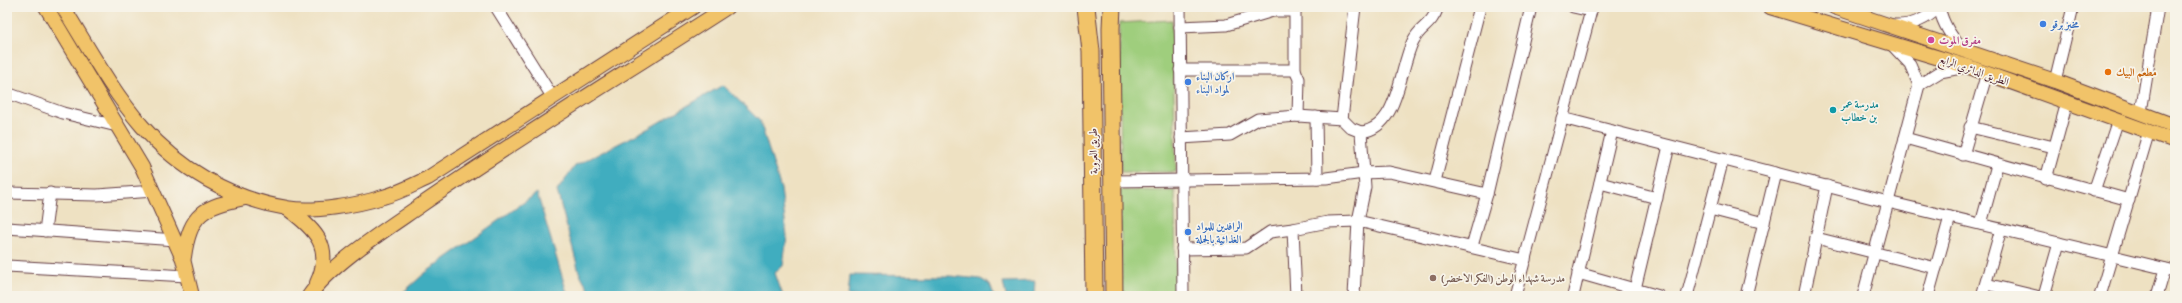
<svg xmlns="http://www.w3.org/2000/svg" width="2182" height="303" font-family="Alegreya,Amiri,serif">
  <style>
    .green { fill: #9fce7d; stroke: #747654 }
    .water { fill: #41adbf; stroke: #466675 }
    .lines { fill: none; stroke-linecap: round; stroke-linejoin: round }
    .minor-casing { stroke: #633c42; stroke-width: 13 }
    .major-casing { stroke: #633c42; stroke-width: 16 }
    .highway-casing { stroke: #633c42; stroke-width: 19 }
    .minor { stroke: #fff; stroke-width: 11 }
    .major { stroke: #f1c369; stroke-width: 14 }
    .highway { stroke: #f1c369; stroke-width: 17 }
    .shop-dot { fill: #3f7fe0; stroke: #f7f3e8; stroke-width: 1.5 }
    .hotel-dot { fill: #d1479c; stroke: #f7f3e8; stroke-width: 1.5 }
    .food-dot { fill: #e8710a; stroke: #f7f3e8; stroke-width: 1.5 }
    .culture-dot { fill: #0f9aa8; stroke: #f7f3e8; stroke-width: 1.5 }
    .education-dot { fill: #8d6e63; stroke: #f7f3e8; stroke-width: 1.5 }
    .labels { text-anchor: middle; stroke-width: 3.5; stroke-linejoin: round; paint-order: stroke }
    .shop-label { font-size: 11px; font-weight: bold; fill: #366cbe; stroke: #f7f3e8; text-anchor: start }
    .hotel-label { font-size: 11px; font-weight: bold; fill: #b23c85; stroke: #f7f3e8; text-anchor: start }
    .street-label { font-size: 11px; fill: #4a1f2b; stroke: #f7f3e8 }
    .food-label { font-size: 11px; font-weight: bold; fill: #c56008; stroke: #f7f3e8; text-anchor: start }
    .culture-label { font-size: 11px; font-weight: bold; fill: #0d838f; stroke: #f7f3e8; text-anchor: start }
    .education-label { font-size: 11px; font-weight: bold; fill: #785e54; stroke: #f7f3e8; text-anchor: start }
  </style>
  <rect width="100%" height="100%" fill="#f7f3e8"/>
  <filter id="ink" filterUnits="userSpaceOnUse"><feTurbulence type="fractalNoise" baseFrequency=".025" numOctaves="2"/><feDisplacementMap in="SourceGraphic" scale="8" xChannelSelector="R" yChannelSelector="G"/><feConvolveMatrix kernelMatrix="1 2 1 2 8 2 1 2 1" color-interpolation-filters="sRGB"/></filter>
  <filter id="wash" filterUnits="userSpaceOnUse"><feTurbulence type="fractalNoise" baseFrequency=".012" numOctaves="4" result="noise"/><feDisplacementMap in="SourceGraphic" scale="16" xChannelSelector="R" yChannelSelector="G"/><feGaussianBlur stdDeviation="0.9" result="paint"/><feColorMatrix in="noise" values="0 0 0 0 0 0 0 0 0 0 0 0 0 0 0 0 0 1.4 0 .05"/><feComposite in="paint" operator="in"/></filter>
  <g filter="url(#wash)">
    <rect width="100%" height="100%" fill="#eee1c2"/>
    <g class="green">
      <polygon points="1172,20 1176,172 1121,172 1119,23"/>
      <polygon points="1120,190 1175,191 1176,296 1122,296"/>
    </g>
    <g class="water">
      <polygon points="723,85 760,121 781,189 787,236 783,266 775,273 783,296 592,296 579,272 557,191 575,166 649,128"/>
      <polygon points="537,193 568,296 399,296 425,273"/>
      <polygon points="850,275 950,276 981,279 990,285 994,296 848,296"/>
      <polygon points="1035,281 1034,296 1006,296 1003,282"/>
    </g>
  </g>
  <g filter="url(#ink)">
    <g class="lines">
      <defs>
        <g id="minor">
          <polyline points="496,7 553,98"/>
          <polyline points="1180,7 1183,296"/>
          <polyline points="1295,7 1295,70"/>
          <polyline points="1573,7 1591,11"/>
          <path d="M 1939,7 C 1943,25 1951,38 1965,51"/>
          <path d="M 1893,25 C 1911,26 1927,19 1939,7"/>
          <polyline points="1180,27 1226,25 1273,11 1295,11"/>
          <polyline points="1180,70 1295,70 1299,79 1298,116"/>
          <polyline points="2055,81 2073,7"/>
          <polyline points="1919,85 1940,72 1966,67"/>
          <polyline points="7,93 63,113 117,126"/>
          <polyline points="2141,112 2158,7"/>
          <polyline points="1316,117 1317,178"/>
          <polyline points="1562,118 1888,202 2175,271"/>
          <polyline points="1342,119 1355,7"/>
          <polyline points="1970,127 2054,147"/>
          <path d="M 1361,132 C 1399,128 1399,69 1413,41 C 1421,25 1431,27 1438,7"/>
          <polyline points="1181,138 1230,135 1258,119 1298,116 1342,119 1351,128 1361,132 1365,187 1358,221 1354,296"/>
          <polyline points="1905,138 2129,200"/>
          <polyline points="1963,155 1987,73"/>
          <polyline points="2046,179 2067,102"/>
          <polyline points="1113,181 1326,178 1364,173 1389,172 1487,194"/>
          <polyline points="1435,181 1480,7"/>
          <polyline points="1600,183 1657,198"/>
          <polyline points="2094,191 2118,120"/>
          <polyline points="7,193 97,195 154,191"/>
          <polyline points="1710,209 1764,223"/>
          <polyline points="1981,224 1997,165"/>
          <polyline points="7,228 176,240"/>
          <polyline points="45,231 50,193"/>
          <polyline points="1816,238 1936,268"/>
          <polyline points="1472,246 1487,194 1531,7"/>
          <polyline points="1182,249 1246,248 1270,232 1293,229"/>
          <polyline points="7,266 187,276"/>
          <polyline points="1578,273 1659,296"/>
          <polyline points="1986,284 2036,296"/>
          <polyline points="1635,289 1669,146"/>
          <polyline points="1296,296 1293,229 1328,222 1358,221 1525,260"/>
          <polyline points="1515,296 1592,7"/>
          <polyline points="1573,296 1612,131"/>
          <polyline points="1687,296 1723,159"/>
          <polyline points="1746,296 1776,173"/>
          <polyline points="1804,296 1827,186"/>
          <polyline points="1863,296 1919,85 1910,64 1892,45"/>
          <polyline points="1928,296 1950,217"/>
          <polyline points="1982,296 2001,229"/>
          <polyline points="2044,296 2059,243"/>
          <polyline points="2100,296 2149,131"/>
          <polyline points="2157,296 2165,269"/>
        </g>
        <g id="major">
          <polyline points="46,7 142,167 183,259 192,296"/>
          <path d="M 63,7 C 88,47 111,90 142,126 C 179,169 231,199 287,208 C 313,213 358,205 383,197 C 399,193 413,185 428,178 L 693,7"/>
          <polyline points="1770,7 1969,67 2175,141"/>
          <polyline points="1834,7 2055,81 2175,126"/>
          <path d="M 288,209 C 315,229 334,247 317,283"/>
          <path d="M 184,257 C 190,212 204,207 245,198"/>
          <path d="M 309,296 C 331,264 388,228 421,205 C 521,136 625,73 727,7"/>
        </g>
        <g id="highway">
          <polyline points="1086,7 1091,51 1094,296"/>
          <polyline points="1112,7 1111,28 1114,296"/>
        </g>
      </defs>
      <use href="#minor" class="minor-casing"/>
      <use href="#major" class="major-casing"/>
      <use href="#highway" class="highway-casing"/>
      <use href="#minor" class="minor"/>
      <use href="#major" class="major"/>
      <use href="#highway" class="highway"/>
    </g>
  </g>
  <g class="shop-dot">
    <circle cx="2043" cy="24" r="4"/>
    <circle cx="1188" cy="82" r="4"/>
    <circle cx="1188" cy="232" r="4"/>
  </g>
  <circle class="hotel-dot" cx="1931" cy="40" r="4"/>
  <circle class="food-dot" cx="2108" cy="72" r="4"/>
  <circle class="culture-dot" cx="1833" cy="110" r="4"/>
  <circle class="education-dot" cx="1433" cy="278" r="4"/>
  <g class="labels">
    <g class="shop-label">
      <text x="2051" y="28">مخبز برقو</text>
      <text x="1196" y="80">اركان البناء<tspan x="1196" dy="13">لمواد البناء</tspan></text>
      <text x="1196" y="230">الرافدين للمواد<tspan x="1196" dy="13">الغذائية بالجملة</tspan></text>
    </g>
    <g class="hotel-label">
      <text x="1939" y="44">مفرق الموت</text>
    </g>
    <g class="street-label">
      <text transform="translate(1974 70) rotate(19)" y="4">الطريق الدائري الرابع</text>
      <text transform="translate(1093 151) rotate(-91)" y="4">طريق العروبة</text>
    </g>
    <g class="food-label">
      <text x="2116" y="76">مطعم البيك</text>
    </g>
    <g class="culture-label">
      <text x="1841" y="108">مدرسة عمر<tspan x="1841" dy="13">بن خطاب</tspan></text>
    </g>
    <g class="education-label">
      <text x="1441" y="282">مدرسة شهداء الوطن (الفكر الاخضر)</text>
    </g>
  </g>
  <rect width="2182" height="303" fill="none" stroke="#f7f3e8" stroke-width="24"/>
</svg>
